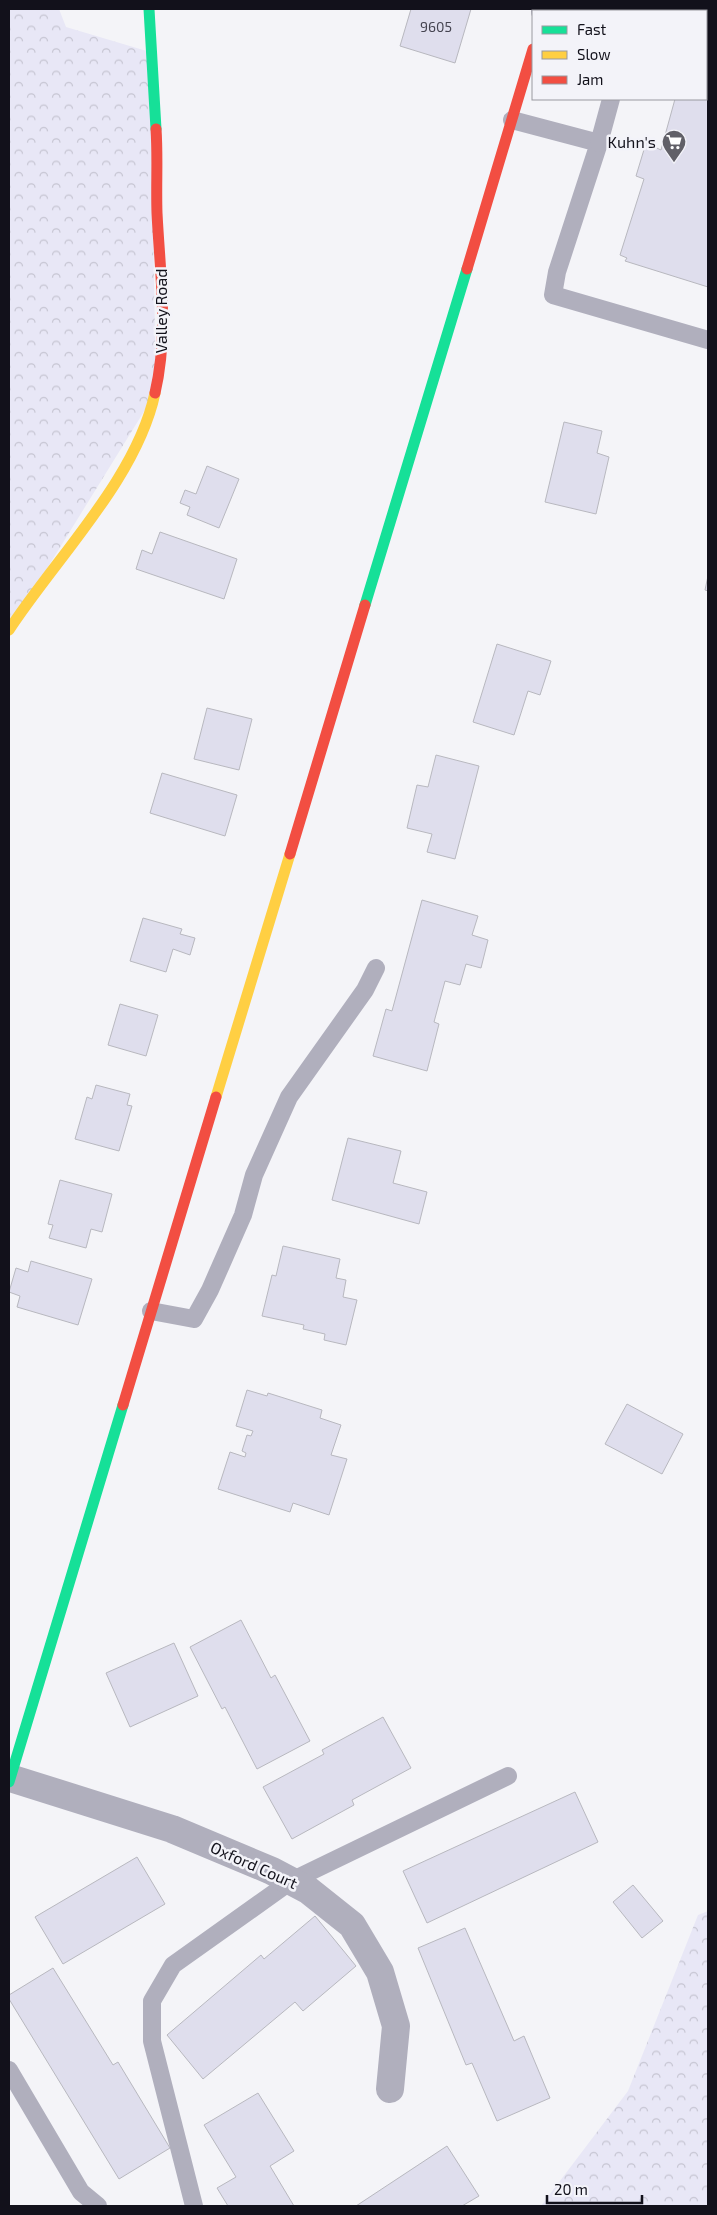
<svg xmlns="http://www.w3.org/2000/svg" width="717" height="2215" font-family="'Exo 2',sans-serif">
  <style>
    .forest { fill: url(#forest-crowns) }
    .building { fill: #dfdeed; stroke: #b8b8bf }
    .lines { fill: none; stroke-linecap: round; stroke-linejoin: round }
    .lane { stroke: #b0afbd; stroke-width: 18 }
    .street { stroke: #b0afbd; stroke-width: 28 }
    .fast { stroke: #16e098; stroke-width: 11 }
    .slow { stroke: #ffcf43; stroke-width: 11 }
    .jam { stroke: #f24e42; stroke-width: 11 }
    .labels { text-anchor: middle; stroke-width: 5; stroke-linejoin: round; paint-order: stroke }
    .number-label { font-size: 14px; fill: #454450 }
    .poi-label { font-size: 16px; fill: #12111b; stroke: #f3f3f9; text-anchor: end }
    .street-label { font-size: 16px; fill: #12111b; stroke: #f3f3f9 }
  </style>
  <defs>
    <pattern id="forest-crowns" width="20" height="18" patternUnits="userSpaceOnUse" patternTransform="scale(1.25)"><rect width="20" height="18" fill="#e8e7f6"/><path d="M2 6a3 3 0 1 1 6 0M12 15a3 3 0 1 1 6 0" fill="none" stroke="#c6c5d2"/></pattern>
  </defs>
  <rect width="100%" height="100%" fill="#f4f4f8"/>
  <g class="forest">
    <polygon points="9,9 59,9 66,27 150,52 156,392 9,630"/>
    <polygon points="708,1911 708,2206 541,2206 628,2091 698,1915"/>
  </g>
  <g class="building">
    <polygon points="411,9 471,9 455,63 400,46"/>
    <polygon points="706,55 708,56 708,287 625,261 627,258 620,255 644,179 636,176 646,143 661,150 675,99 706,99"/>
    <polygon points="564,422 602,431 597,453 609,457 596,514 545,502"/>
    <polygon points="207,466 239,479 219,528 187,515 190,507 180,503 185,490 196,494"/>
    <polygon points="160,532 237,559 224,599 136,569 142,550 152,554"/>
    <polygon points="708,576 708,591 705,590"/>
    <polygon points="497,644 551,661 540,695 528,691 514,735 473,722"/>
    <polygon points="207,708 252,719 239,770 194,759"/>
    <polygon points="436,755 479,766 455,859 427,852 432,834 407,828 417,785 428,787"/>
    <polygon points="162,773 237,795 225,836 150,813"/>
    <polygon points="422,900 478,916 472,935 488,940 481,968 466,964 460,985 445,981 434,1022 439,1024 427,1071 373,1056 386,1009 392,1011"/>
    <polygon points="143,918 182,929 180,934 195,938 190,955 173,949 166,972 130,961"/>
    <polygon points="120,1004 158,1015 146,1056 108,1045"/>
    <polygon points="96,1085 130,1094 127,1105 132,1106 119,1151 75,1139 87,1097 92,1099"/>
    <polygon points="348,1138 401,1151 393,1183 427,1192 419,1224 332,1200"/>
    <polygon points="60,1180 112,1194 102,1232 91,1229 86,1248 49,1238 53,1225 48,1224"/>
    <polygon points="283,1246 340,1259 336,1278 346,1280 343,1297 357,1300 346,1345 324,1340 325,1334 303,1329 304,1325 262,1316 272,1275 276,1276"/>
    <polygon points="31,1261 92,1279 78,1325 17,1307 20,1296 9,1292 16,1268 28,1272"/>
    <polygon points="247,1390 267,1396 268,1393 322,1410 320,1418 341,1425 331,1455 347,1459 329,1515 293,1503 290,1512 218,1489 230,1452 245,1457 246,1453 242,1451 247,1435 251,1436 253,1431 236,1426"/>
    <polygon points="627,1404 683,1434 662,1474 605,1444"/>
    <polygon points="241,1620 271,1678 275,1675 310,1741 257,1769 225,1707 222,1709 190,1647"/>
    <polygon points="174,1643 198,1696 130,1727 106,1673"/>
    <polygon points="383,1717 411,1768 352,1800 354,1805 292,1839 263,1787 324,1754 322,1750"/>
    <polygon points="575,1792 598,1842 427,1923 403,1871"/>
    <polygon points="137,1857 165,1904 63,1964 35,1917"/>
    <polygon points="633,1885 663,1921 642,1938 613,1902"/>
    <polygon points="315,1916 356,1966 303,2011 295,2002 203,2079 167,2035 261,1955 264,1959"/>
    <polygon points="465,1928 514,2041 524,2036 550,2098 497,2121 472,2063 466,2065 418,1948"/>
    <polygon points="53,1968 113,2065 118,2062 170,2148 119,2179 9,1999 9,1995"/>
    <polygon points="258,2093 294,2151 270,2166 294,2206 228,2206 217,2188 236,2177 204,2125"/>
    <polygon points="447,2146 479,2196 462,2206 356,2206"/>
  </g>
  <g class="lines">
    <g class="lane">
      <polyline points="635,11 635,9"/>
      <polyline points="512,120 599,143 557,272 553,295 708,340"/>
      <polyline points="599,143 611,99"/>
      <polyline points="151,1311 194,1319 210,1290 243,1215 254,1175 289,1097 365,990 376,968"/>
      <polyline points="9,2070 81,2192 98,2206"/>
      <polyline points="194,2206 152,2041 152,2001 173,1965 291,1881 508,1776"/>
    </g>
    <g class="street">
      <polyline points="545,11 545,9"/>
      <polyline points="10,1778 172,1829 272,1871 308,1890 352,1925 380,1972 396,2026 390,2089"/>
    </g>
    <g class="fast">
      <polyline points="149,9 156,129"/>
      <polyline points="365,605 467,269"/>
      <polyline points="9,1782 123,1405"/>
    </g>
    <g class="slow">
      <path d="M 9,630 C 56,558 137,478 155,393"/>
      <polyline points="216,1097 290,854"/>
    </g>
    <g class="jam">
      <polyline points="467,269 533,49"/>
      <path d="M 155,393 C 169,333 160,274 157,213 C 156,185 158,157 156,129"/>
      <polyline points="290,854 365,605"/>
      <polyline points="123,1405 216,1097"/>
    </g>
  </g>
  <defs>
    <symbol id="supermarket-pin" viewBox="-11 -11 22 30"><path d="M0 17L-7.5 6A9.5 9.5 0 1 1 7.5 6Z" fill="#616068" stroke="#f3f3f9"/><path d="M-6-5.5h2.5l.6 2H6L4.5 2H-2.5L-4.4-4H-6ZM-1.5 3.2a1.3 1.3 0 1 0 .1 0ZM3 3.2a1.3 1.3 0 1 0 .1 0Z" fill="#fff"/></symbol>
  </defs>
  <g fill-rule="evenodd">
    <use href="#supermarket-pin" x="660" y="128" width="28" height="38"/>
  </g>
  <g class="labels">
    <g class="number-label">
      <text x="436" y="32">9605</text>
    </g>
    <g class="poi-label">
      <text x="656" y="148">Kuhn's</text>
    </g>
    <g class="street-label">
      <text transform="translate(161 311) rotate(-90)" y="6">Valley Road</text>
      <text transform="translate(254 1865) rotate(24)" y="6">Oxford Court</text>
    </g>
  </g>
  <rect width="717" height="2215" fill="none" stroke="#12111b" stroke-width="20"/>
  <rect x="532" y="10" width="175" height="90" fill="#f3f3f9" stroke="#9999a0"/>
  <rect x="542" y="26" width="25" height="8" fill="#16e098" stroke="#9999a0"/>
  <text x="577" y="35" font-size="15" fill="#12111b">Fast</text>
  <rect x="542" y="51" width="25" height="8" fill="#ffcf43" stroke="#9999a0"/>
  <text x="577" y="60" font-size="15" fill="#12111b">Slow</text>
  <rect x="542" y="76" width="25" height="8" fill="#f24e42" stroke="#9999a0"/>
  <text x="577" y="85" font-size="15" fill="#12111b">Jam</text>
  <path d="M547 2195v8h95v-8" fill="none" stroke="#12111b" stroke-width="2.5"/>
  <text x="554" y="2195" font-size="15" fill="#12111b" stroke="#f3f3f9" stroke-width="4" paint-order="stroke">20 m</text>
</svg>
